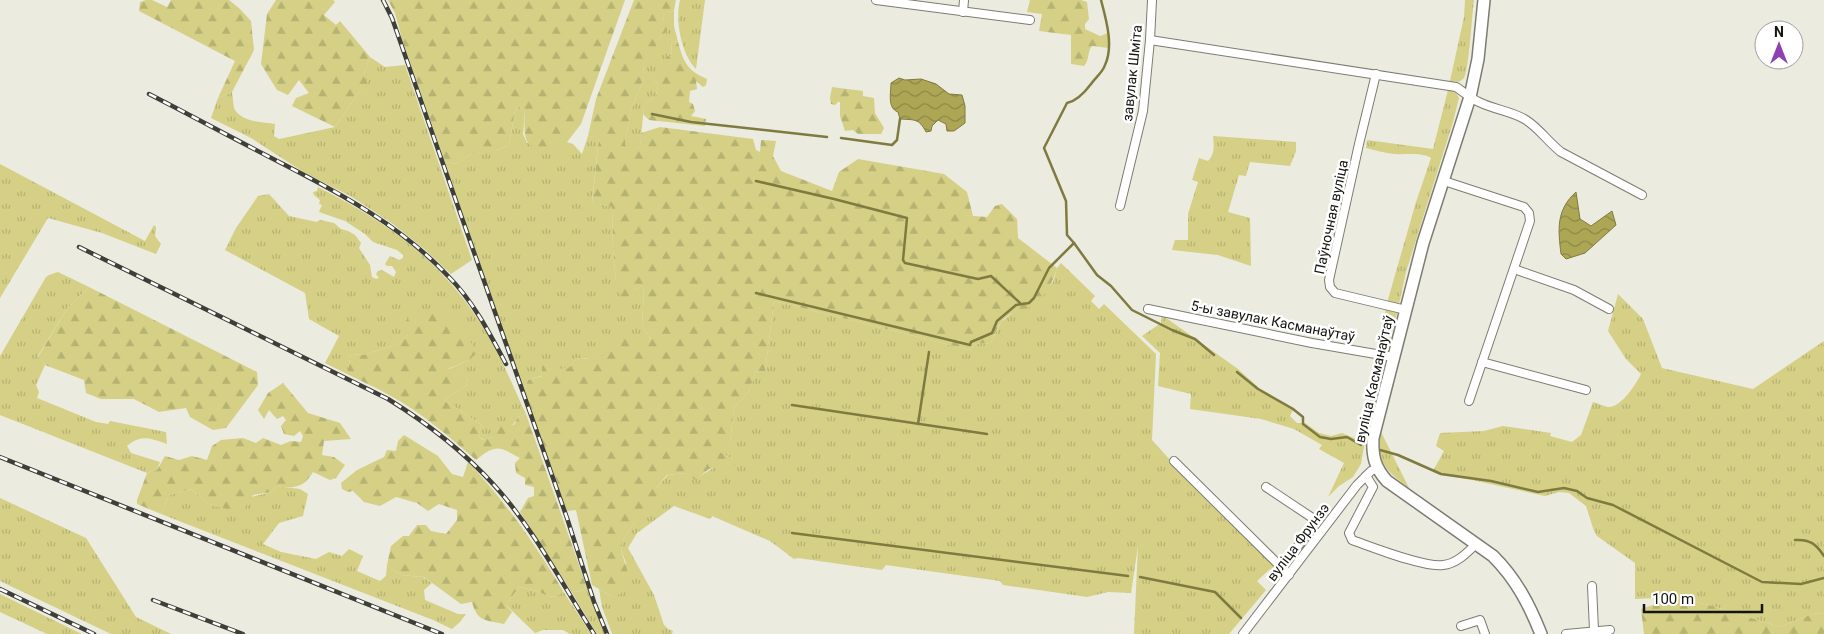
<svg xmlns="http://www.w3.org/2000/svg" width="1824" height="634" font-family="Roboto,sans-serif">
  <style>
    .grass { fill: url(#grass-tufts) }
    .forest { fill: url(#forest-firs) }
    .water { fill: url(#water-waves); stroke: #7f7b40 }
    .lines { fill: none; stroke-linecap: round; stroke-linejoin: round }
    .stream { stroke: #7f7b40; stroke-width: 2.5 }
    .street-casing { stroke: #7d7c72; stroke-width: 10 }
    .secondary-casing { stroke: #7d7c72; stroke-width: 14 }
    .street { stroke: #fff; stroke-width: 8 }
    .secondary { stroke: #fff; stroke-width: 11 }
    .rail-casing { stroke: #3f3f39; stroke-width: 4.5 }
    .rail { stroke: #fff; stroke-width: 2.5; stroke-dasharray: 8; stroke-linecap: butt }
    .labels { text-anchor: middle; stroke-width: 5; stroke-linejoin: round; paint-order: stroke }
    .street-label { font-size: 14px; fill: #141410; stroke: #fff }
  </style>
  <defs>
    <pattern id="grass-tufts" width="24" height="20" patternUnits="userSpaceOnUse" patternTransform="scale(1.25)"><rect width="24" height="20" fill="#d5d085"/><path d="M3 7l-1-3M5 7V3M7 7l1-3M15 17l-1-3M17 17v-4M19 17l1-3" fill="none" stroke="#b6b272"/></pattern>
    <pattern id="forest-firs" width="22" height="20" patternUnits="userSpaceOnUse" patternTransform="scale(1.25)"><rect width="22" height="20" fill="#d5d085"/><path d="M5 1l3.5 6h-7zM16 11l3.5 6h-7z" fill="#b6b272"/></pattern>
    <pattern id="water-waves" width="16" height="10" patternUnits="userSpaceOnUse" patternTransform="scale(1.25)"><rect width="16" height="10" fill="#ada755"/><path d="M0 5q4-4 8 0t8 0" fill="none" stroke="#8c8745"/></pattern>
  </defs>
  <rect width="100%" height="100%" fill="#ebebdf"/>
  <g class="grass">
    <path d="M 680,0 L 705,0 L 696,69 C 681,54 675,20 680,0 Z"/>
    <path d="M 1465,0 L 1474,0 C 1472,14 1469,69 1464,78 C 1460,83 1455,82 1450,81 L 1464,17 Z"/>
    <polygon points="674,10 674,26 678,42 672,41 671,56 662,71 654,79 658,86 656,95 644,106 640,147 627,150 625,143 631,110 644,77 643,64 657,40 665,33 663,22 664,13"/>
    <path d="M 370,57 L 385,67 L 405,65 L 472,260 L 451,274 L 423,248 L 393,224 L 352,197 L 305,173 L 251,138 L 211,118 L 218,98 L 232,92 C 233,97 233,103 234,108 C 240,122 262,122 275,124 L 274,136 L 279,139 L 335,127 L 357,95 L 367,85 L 364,74 Z"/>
    <path d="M 1448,90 L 1455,91 L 1459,98 L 1453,122 L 1406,272 L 1399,304 L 1387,303 L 1416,202 L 1431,158 C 1421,152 1406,155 1394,154 C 1385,153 1375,150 1366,148 L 1367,140 L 1433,149 Z"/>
    <path d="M 520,106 L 525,110 L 523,134 L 527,143 L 567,142 L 573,144 L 582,154 L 588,136 L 599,137 L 592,202 L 612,207 L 613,250 L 616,281 L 633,290 L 642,286 L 644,290 L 642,325 L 651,339 L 648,343 C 626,349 599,361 576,358 L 570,367 L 528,380 L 524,391 L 445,162 L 457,164 L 476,151 L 495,151 L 509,145 L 515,111 Z"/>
    <path d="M 1213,136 L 1296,142 L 1296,151 L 1290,166 L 1250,162 L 1246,176 L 1239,175 L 1228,212 L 1250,218 L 1251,266 L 1218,255 L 1172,250 L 1175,240 L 1188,240 L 1188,214 L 1198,182 L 1192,180 L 1199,158 L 1208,161 C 1215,154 1214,145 1213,136 Z"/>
    <polygon points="0,164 145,241 154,225 156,227 155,236 161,244 156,254 102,233 48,218 0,298"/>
    <path d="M 318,187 C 389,223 445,263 486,332 C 502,358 513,387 526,414 L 518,417 C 512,430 497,436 484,440 L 478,436 L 482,425 L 444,400 L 468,384 L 467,377 L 447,370 L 469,360 L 408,334 L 399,344 L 363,355 L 351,354 L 347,374 L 325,363 L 339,336 L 309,319 L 305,293 L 225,250 L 236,228 L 258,196 L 269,194 L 289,216 L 317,222 L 320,220 L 334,223 L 341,229 L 348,231 L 355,235 L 361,243 L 359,248 L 370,265 L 372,277 L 376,279 L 379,278 L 376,274 L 378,271 L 382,270 L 394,277 L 396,272 L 392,266 L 387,266 L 385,264 L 390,256 L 399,260 L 403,258 L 403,255 L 397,250 L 373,242 L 365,234 L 345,221 L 319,212 L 322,205 L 319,204 L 320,200 L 314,195 L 313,192 L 317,191 Z"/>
    <polygon points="1061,263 1095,296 1091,301 1099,309 1104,304 1156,354 1152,440 1180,471 1279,570 1275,574 1270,569 1257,581 1266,590 1229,634 1134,634 1138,546 1131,593 1108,592 1087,597 1003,585 1000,581 886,565 882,570 798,558 794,559 770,541 712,516 710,519 674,506 637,533 628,548 654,595 664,625 668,629 673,631 672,634 612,634 602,607 599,589 613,597 626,563 621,550 624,538 633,525 645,515 656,488 668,475 684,473 695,479 730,458 720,452 720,443 730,443 734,408 749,391 756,371 765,372 774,301 970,350 976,344 991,343 1001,322 1018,309 1029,307 1053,282 1057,268"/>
    <path d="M 58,272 L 89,287 L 66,310 L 38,356 L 45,365 L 36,385 L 39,392 L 37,398 L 96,422 L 108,424 L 110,421 L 166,432 L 167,444 C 150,438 141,434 127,446 L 131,453 L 160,462 L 157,470 L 147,473 L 0,415 L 0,356 L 46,277 L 49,275 Z"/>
    <path d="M 1618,294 L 1643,319 L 1662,368 L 1753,389 L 1824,341 L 1824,613 L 1812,614 L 1780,627 L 1713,606 L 1676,597 L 1635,599 L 1635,563 L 1597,536 L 1594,531 L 1586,506 L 1569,493 L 1559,492 L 1545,496 L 1472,480 L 1441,475 L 1433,471 L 1444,451 L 1436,446 L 1440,433 L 1484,431 L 1503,426 L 1551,433 L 1550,436 L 1572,442 L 1581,435 L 1593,402 C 1597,403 1603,406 1608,407 C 1621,408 1636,384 1641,374 L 1626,359 L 1608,331 Z"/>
    <polygon points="1386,307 1396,311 1397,313 1387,351 1386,353 1377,353"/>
    <polygon points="1162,315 1238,369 1259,388 1294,408 1290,416 1297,423 1305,423 1319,433 1331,436 1342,433 1361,441 1376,357 1382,359 1383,365 1368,424 1361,464 1353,477 1339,486 1328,497 1344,463 1319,449 1322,445 1294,429 1261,419 1190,409 1191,394 1158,386 1160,353 1142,336 1161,323"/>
    <path d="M 1381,432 L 1409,488 C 1387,471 1375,463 1381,432 Z"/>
    <polygon points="276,486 300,489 308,494 303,516 279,523 263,544 281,552 316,559 329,552 342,556 349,549 363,556 357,571 380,581 386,576 387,565 401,575 423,577 432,583 424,590 425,600 458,614 466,614 460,622 452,629 433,620 161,514 169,495 191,489 212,506 272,492"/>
    <polygon points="0,498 86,538 136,617 171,634 111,634 0,581"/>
    <path d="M 586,585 L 605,634 L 597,634 L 571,591 C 579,592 582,592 586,585 Z"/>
    <path d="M 519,587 C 525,588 531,589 536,591 C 547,595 553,601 563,591 L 591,634 L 570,634 L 563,630 L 543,630 L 535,633 L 506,605 Z"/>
    <polygon points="0,595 0,594 82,634 47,634 0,612"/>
  </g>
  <g class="forest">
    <polygon points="146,0 152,0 167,7 171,0 229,0 240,9 251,21 254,50 232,92 218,98 235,61 139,11 140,2"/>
    <polygon points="276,0 333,0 335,2 324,15 336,25 340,21 370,57 364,74 368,85 357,95 335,127 292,106 296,98 309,93 299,80 288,95 277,90 261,64 267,14"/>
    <path d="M 388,0 L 625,0 L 581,124 L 567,142 L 563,150 C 525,149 523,148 525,110 L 520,106 L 515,111 L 509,145 L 495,151 L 476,151 L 457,164 L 445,162 L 402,39 L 395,13 Z"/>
    <path d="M 634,0 L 676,0 L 674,10 L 664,14 L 663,22 L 667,28 L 665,33 L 657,40 L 656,54 L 643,64 L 644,77 L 631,110 L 625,143 L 627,149 L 640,147 L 641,133 L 660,127 L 753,139 L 756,150 L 760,152 L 761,140 L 776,141 L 773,156 L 781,171 L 832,191 L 839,172 L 858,159 L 944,174 L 967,192 L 973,216 L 987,217 L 995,206 L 1002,204 L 1017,219 L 1018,238 L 1057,268 C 1053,282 1043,303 1028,308 C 1017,311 1009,313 1001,322 C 997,328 994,337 991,343 L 976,344 L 970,350 L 774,301 L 765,372 L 756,371 L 749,391 L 734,408 L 730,443 L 720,444 L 720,452 L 730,458 L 735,458 L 735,465 L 709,469 L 695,480 L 684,473 L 667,475 L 656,488 L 665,496 L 662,504 L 633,525 L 624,538 L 621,550 L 631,583 L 620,594 L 613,597 L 592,585 L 576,510 L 567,511 L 524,391 L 528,380 L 542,376 L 542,366 L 550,363 L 562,369 L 570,367 L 576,358 L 585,359 L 605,355 L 610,336 L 622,332 L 632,340 L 640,339 L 648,343 L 651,339 L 642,325 L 644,290 L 642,286 L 633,290 L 633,296 L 623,299 L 616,281 L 613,250 L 612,207 L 592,203 L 599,138 L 588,136 L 596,99 Z"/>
    <path d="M 1030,0 L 1081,0 L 1087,2 L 1089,19 L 1085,24 L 1085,29 L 1100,36 L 1108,33 L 1109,48 L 1092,46 C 1087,52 1090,59 1084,66 L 1071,64 L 1071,35 L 1039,31 L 1042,14 L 1027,12 Z"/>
    <path d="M 672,41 L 678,42 C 684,63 687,70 707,79 L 706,85 L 703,87 L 696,81 L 697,89 L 690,91 L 689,102 L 693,104 L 695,111 L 691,116 L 706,119 L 705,126 L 649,120 L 643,114 L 644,106 L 656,95 L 658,86 L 654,79 L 655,72 L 662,71 L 663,61 L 668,56 L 671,56 Z"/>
    <polygon points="832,87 863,91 863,96 874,98 875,113 884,128 881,134 858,134 853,130 845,131 840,116 840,102 838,102 835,105 831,104 830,98"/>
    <polygon points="89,287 257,372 258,385 226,428 213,430 190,417 186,408 159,412 134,399 101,399 86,393 84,380 45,365 38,357 66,310"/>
    <path d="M 447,311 L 478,352 L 469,360 L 448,369 L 467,377 L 468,384 L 444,400 L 482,425 L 478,436 L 483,440 L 493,437 L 492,429 L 498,421 L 514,425 L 518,417 L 526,414 L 586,585 C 582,592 579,592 571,591 L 520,512 L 528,498 L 534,496 L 534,487 L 525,485 L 525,478 L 516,473 L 515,463 L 520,458 C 498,446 496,444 476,460 C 448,436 421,412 389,395 C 375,387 361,381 347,374 L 351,354 L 363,355 L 399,344 L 408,334 L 403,324 L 413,313 Z"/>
    <path d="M 283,383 L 308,413 L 340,423 L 351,439 L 324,441 L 322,455 L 334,457 L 345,465 L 336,478 L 330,480 L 313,472 C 304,488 293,489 276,486 L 272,492 L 253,495 L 242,512 L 212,506 L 191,489 L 169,495 L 161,514 L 137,504 L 137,500 L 147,473 L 157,470 L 165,456 L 179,460 L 192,456 L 207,460 L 212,446 L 221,440 L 243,438 L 256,443 L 263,438 L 281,445 L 291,441 L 301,442 L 303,436 L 300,431 L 294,436 L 284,434 L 281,426 L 286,420 L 283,416 L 277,419 L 269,410 L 264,419 L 258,410 L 268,393 Z"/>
    <path d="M 404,435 L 438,456 L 452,474 L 463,477 L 468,462 C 506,502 535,544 563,591 C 554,601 547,595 536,591 C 531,589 525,588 519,587 L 506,605 L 512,612 L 504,624 C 486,620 477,622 472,602 L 461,604 L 424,577 L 401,575 L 387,565 L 391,546 L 403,536 L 409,536 L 417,525 L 426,525 L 431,531 L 446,534 L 457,520 L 457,510 L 439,504 L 428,511 L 417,503 L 396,497 L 380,506 L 364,502 L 353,491 L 348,492 L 342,489 L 341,483 L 357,470 L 384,457 L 387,450 L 396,451 L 398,441 Z"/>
    <polygon points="1676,597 1713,606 1780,627 1812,614 1824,613 1824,634 1644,634 1641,609"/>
  </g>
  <g class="water">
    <path d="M 899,78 L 905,80 L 921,79 L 936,84 L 949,94 L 962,95 L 965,106 L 965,123 L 954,131 L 947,131 L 946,124 L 938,120 L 932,126 L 931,131 L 926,132 C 919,118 914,120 900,119 L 898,112 C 887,108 891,93 891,83 Z"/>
    <path d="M 1576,192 L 1580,219 L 1591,226 L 1612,211 L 1616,225 L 1585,253 L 1566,259 L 1561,254 C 1558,229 1556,210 1576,192 Z"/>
  </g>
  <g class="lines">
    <g class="stream">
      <path d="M 1101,0 C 1106,19 1114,46 1105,65 C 1103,72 1095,78 1091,84 C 1085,92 1077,101 1067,103 L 1044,148 L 1066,201 L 1067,235 L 1074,243 L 1097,275 L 1111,286 L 1132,310 L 1172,330 L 1195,339 L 1214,355"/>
      <polyline points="652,114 691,122 827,137"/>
      <polyline points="841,138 892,145 897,140 900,119"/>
      <polyline points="756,181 834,199 907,218 903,260 905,263 978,279 991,276 1020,303"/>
      <polyline points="756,293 970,345 971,342 992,333 997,321 1016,305 1029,303 1034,298 1049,268 1074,243"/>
      <polyline points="1237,372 1258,389 1293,409 1303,417 1303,424 1320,437 1331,439 1347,437 1361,445"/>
      <polyline points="792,405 987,434"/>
      <polyline points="918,424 929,352"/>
      <polyline points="1380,450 1398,455 1441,474 1491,481 1538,492 1564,488 1577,491 1587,498 1613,505 1762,582 1801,584 1824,578"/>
      <polyline points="792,533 1128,576"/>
      <path d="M 1795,540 C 1810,539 1816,544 1824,556"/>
      <polyline points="1140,577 1215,592 1241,618"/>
    </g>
    <defs>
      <g id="street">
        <polyline points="876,0 1030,20"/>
        <polyline points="963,12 964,0"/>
        <path d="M 1150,40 L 1456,87 C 1464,92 1471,99 1479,102 C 1495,110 1512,111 1526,120 C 1539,128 1548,142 1561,152 L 1642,195"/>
        <polyline points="1376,74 1359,144 1329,280 1330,287 1335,293 1406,310"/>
        <polyline points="1444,181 1524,207 1529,213 1530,221 1469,401"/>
        <polyline points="1120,206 1143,111 1150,40 1152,0"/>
        <polyline points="1514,269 1574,290 1609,309"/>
        <polyline points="1148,309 1312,343 1393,357"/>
        <polyline points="1482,362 1586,390"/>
        <polyline points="1174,461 1289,575"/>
        <path d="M 1366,476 L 1373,487 L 1349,533 L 1352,540 C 1372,547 1425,568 1443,565 C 1456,564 1467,553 1476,544"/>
        <polyline points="1266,487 1314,519 1315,523 1282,568"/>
        <polyline points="1592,586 1594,630"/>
        <polyline points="1461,626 1480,620 1485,634"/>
        <polyline points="1243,634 1357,485 1371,471 1377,468"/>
        <polyline points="1566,634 1610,630"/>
      </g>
      <path id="secondary" d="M 1484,0 L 1478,59 L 1470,97 L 1423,243 L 1373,438 C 1372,456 1375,468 1387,481 L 1493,556 C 1516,579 1529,604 1541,634"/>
    </defs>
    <use href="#street" class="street-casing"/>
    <use href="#secondary" class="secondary-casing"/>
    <use href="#street" class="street"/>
    <use href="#secondary" class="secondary"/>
    <defs>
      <g id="rail">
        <polyline points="383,0 392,18 567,518 594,602 607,634"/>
        <path d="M 149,94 C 194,117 238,141 283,164 C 343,195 401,226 448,276 C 473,301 489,332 506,364"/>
        <path d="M 79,247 L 388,399 C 427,423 463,451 494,485 C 534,529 562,584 594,634"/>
        <polyline points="0,457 442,634"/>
        <polyline points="0,589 94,634"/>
        <polyline points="153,600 243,634"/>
      </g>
    </defs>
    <use href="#rail" class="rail-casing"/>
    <use href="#rail" class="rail"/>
  </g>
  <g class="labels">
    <g class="street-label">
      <text transform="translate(1132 73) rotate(-84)" y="5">завулак Шміта</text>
      <text transform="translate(1331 217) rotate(-78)" y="5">Паўночная вуліца</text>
      <text transform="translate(1273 321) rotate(11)" y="5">5-ы завулак Касманаўтаў</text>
      <text transform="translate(1374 379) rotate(-77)" y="5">вуліца Касманаўтаў</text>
      <text transform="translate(1298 542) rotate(-53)" y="5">вуліца Фрунзэ</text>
    </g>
  </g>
  <g transform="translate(1779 45)"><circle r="24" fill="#ffffff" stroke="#a1a19f"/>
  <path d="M0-4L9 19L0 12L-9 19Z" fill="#8d41b3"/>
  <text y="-8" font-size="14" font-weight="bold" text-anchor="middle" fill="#141410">N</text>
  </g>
  <path d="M1644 604v8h118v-8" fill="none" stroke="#141410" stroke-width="2.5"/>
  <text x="1652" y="604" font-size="15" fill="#141410" stroke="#ffffff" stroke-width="4" paint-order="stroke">100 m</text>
</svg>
